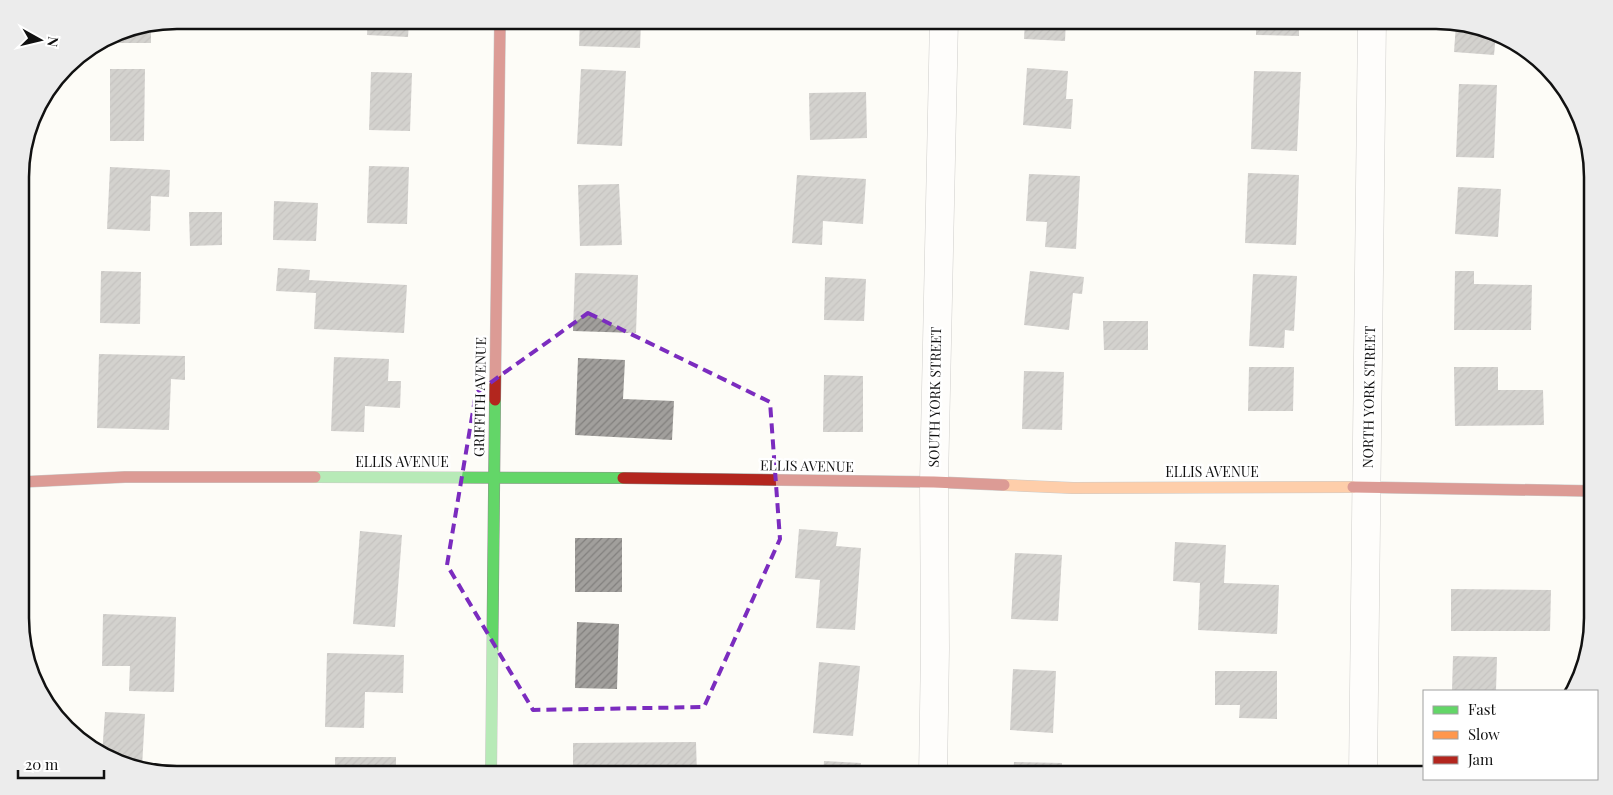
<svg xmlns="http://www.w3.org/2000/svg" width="1613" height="795" font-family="'Playfair Display',serif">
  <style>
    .building { fill: url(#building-hatch) }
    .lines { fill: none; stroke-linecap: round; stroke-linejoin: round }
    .street-casing { stroke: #979795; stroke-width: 29 }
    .fast-casing { stroke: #8e8d8b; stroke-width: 12 }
    .slow-casing { stroke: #8e8d8b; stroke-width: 12 }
    .jam-casing { stroke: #8e8d8b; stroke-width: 12 }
    .street { stroke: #fffffe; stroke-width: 28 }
    .fast { stroke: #63d668; stroke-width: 11 }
    .slow { stroke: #ff974d; stroke-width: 11 }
    .jam { stroke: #b3261e; stroke-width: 11 }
    .marked { fill: none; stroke: #7b2cbf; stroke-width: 4; stroke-dasharray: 10 6; stroke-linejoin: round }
    .labels { text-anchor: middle; stroke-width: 5; stroke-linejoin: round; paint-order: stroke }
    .street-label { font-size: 14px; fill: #111; stroke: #fff }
    .rim { fill: none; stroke: #111; stroke-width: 2.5 }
  </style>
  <defs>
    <pattern id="building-hatch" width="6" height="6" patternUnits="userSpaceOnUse" patternTransform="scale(1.25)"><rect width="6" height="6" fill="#a19f9c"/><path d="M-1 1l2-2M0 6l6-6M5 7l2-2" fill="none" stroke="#82807e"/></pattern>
  </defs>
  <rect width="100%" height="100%" fill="#fdfcf7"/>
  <g class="building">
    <polygon points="368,20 409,20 408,37 367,35"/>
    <polygon points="580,20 641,20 640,48 579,46"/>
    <polygon points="827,20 867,20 866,29 826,28"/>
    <polygon points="1025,20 1066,20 1065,41 1024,39"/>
    <polygon points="1256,20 1299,20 1299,36 1256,35"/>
    <polygon points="1456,24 1496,34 1494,55 1454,52"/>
    <polygon points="151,25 151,43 103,43 103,40 117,32"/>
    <polygon points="1027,68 1068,71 1066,99 1073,99 1071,129 1023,125"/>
    <polygon points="110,69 145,69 144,141 110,141"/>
    <polygon points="581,69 626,71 622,146 577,144"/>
    <polygon points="1254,71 1301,72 1297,151 1251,149"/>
    <polygon points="371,72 412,73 410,131 369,130"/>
    <polygon points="1459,84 1497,85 1494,158 1456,157"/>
    <polygon points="866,92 867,138 810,140 809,93"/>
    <polygon points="369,166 409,167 407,224 367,223"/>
    <polygon points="110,167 170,170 169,197 151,196 150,231 107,229"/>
    <polygon points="1248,173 1299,175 1296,245 1245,243"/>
    <polygon points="1029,174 1080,176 1076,249 1045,247 1047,222 1026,221"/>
    <polygon points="797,175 866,179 863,224 823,221 822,245 792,243"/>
    <polygon points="619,184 622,245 580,246 578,185"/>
    <polygon points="1458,187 1501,189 1498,237 1455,234"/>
    <polygon points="274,201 318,203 316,241 273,240"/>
    <polygon points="189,212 222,212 222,245 190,246"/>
    <polygon points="278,268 310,270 309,280 407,285 404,333 314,329 316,293 276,291"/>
    <polygon points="101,271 141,272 140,324 100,323"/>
    <polygon points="1030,271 1084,277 1082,294 1073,293 1069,330 1024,325"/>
    <polygon points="1455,271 1474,271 1474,284 1532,285 1531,330 1454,330"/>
    <polygon points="575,273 638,275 636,333 573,331"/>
    <polygon points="1253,274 1297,276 1294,331 1285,330 1284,348 1249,346"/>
    <polygon points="825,277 866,279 864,321 824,320"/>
    <polygon points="1103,321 1148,321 1148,350 1104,350"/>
    <polygon points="99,354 185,356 185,380 171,379 169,430 97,428"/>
    <polygon points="334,357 389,359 388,381 401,381 400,408 365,406 364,432 331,431"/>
    <polygon points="578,358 625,360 623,399 674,401 672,440 575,435"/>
    <polygon points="1249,367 1294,367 1293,411 1248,411"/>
    <polygon points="1454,367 1498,367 1498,390 1543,390 1544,425 1455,426"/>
    <polygon points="1024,371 1064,372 1062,430 1022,429"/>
    <polygon points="824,375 863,376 863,432 823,432"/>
    <polygon points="799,529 838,532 836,546 861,548 855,630 816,628 820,580 795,578"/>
    <polygon points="360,531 402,535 395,627 353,624"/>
    <rect x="575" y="538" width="47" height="54"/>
    <polygon points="1175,542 1226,545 1224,583 1279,585 1277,634 1198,630 1200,583 1173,581"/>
    <polygon points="1015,553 1062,555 1058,621 1011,619"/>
    <polygon points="1451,589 1551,590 1550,631 1451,631"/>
    <polygon points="103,614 176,617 174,692 129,691 130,666 102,666"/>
    <polygon points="577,622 619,624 617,689 575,688"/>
    <polygon points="327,653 404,655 403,693 365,692 364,728 325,727"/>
    <polygon points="1453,656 1497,657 1496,691 1452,691"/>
    <polygon points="819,662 860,666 853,736 813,733"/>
    <polygon points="1013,669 1056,671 1053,733 1010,730"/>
    <polygon points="1215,671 1277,671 1277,719 1239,718 1240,705 1215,705"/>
    <polygon points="105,712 145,714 142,767 107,759 102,755"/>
    <polygon points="696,742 697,775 573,775 573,743"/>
    <rect x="335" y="757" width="61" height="18"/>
    <polygon points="824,761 861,763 860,775 823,775"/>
    <polygon points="1014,762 1062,763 1062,775 1013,775"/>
  </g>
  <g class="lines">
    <defs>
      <g id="street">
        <polyline points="933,775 935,649 934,482 944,20"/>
        <polyline points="1363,775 1372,20"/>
      </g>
      <g id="fast">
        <polyline points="315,477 623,478"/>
        <polyline points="491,775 495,400"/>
      </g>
      <polyline id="slow" points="1004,485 1073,488 1353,487"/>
      <g id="jam">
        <polyline points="495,400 500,20"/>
        <polyline points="623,478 934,482 1004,485"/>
        <polyline points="21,482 125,477 315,477"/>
        <polyline points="1353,487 1593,491"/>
      </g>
    </defs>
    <use href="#street" class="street-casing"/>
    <use href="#fast" class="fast-casing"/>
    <use href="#slow" class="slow-casing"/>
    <use href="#jam" class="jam-casing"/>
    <use href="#street" class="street"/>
    <use href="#fast" class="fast"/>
    <use href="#slow" class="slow"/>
    <use href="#jam" class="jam"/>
  </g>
  <path d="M0 0H1613V795H0ZM 588,313 L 770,402 L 780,539 L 704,707 L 533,710 L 447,565 L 476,393 Z" fill="#fdfcf7" fill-opacity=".55" fill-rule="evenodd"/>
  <path class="marked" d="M 588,313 L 770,402 L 780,539 L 704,707 L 533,710 L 447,565 L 476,393 Z"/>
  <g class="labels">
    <g class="street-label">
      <text transform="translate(480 397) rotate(-89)" y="5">GRIFFITH AVENUE</text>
      <text transform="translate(935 397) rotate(-89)" y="5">SOUTH YORK STREET</text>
      <text transform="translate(1369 397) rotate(-89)" y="5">NORTH YORK STREET</text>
      <text x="402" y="467">ELLIS AVENUE</text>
      <text transform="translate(807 466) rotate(1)" y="5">ELLIS AVENUE</text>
      <text x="1212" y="477">ELLIS AVENUE</text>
    </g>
  </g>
  <path d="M0 0H1613V795H0ZM177 29H1436A148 148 0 0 1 1584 177V618A148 148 0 0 1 1436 766H177A148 148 0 0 1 29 618V177A148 148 0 0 1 177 29Z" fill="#ececec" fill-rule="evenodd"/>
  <path class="rim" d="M177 29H1436A148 148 0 0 1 1584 177V618A148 148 0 0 1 1436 766H177A148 148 0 0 1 29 618V177A148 148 0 0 1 177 29Z"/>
  <rect x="1423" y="690" width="175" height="90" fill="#ffffff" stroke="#a0a0a0"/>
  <rect x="1433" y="706" width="25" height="8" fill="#63d668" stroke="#a0a0a0"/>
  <text x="1468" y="715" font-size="15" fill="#111111">Fast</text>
  <rect x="1433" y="731" width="25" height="8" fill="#ff974d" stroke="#a0a0a0"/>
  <text x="1468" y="740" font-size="15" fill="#111111">Slow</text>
  <rect x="1433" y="756" width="25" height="8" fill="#b3261e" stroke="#a0a0a0"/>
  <text x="1468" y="765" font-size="15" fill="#111111">Jam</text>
  <g transform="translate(40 40) rotate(98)" stroke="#ffffff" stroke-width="4" paint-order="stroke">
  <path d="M0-4L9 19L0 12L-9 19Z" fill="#111111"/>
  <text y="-8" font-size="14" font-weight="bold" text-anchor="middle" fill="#111111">N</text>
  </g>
  <path d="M18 770v8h86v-8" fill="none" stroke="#111111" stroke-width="2.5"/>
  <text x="25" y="770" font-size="15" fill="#111111" stroke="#ffffff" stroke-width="4" paint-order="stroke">20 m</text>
</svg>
